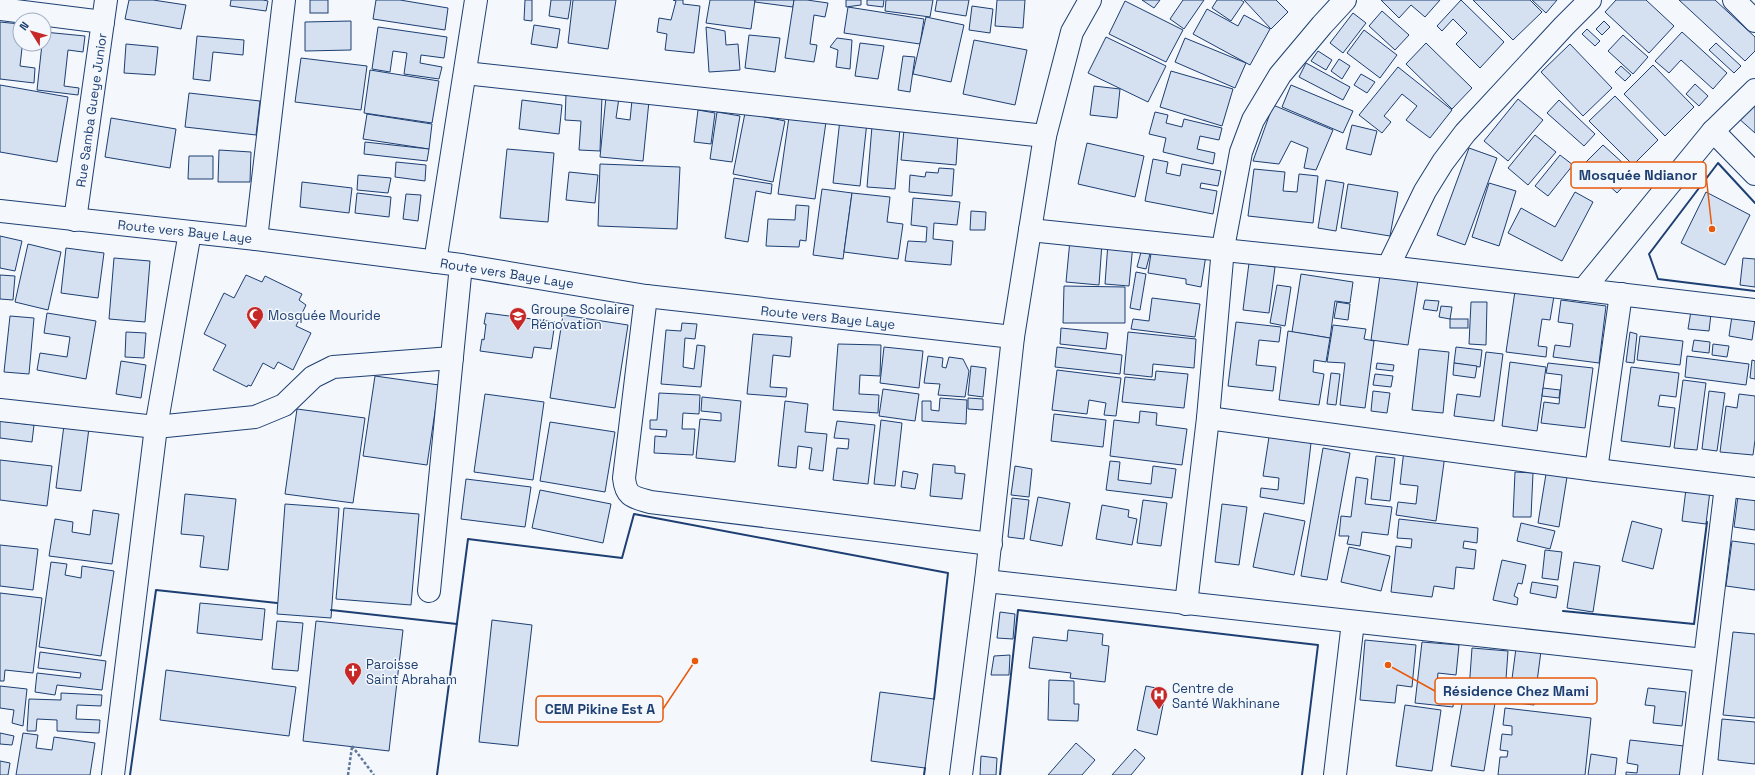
<svg xmlns="http://www.w3.org/2000/svg" width="1755" height="775" font-family="'Space Grotesk',sans-serif">
  <style>
    .building { fill: #d5e0f0; stroke: #1d3f73 }
    .lines { fill: none; stroke-linecap: round; stroke-linejoin: round }
    .street-casing { stroke: #1d3f73; stroke-width: 24 }
    .secondary-casing { stroke: #1d3f73; stroke-width: 24 }
    .path { stroke: #5e769c; stroke-width: 2.5; stroke-dasharray: 3 2; stroke-linecap: butt }
    .street { stroke: #f4f7fb; stroke-width: 22 }
    .secondary { stroke: #f4f7fb; stroke-width: 22 }
    .wall { stroke: #1d3f73; stroke-width: 2 }
    .labels { text-anchor: middle; stroke-width: 3; stroke-linejoin: round; paint-order: stroke }
    .street-label { font-size: 13px; fill: #1d3f73; stroke: #f4f7fb }
    .poi-label { font-size: 13px; fill: #1d3f73; stroke: #f4f7fb; text-anchor: start }
    .leader { fill: none; stroke: #e8590c; stroke-width: 1.5 }
    .callout-dot { fill: #e8590c; stroke: #f4f7fb; stroke-width: 1.5 }
    .callout { fill: #f4f7fb; stroke: #e8590c; stroke-width: 1.5 }
    .callout-label { font-size: 14px; text-anchor: middle; font-weight: bold; fill: #1d3f73 }
  </style>
  <rect width="100%" height="100%" fill="#f4f7fb"/>
  <g class="building">
    <polygon points="129,0 153,0 186,5 181,29 125,19"/>
    <polygon points="231,0 263,0 268,1 266,11 230,6"/>
    <rect x="310" y="0" width="18" height="13"/>
    <polygon points="376,0 400,0 448,8 445,30 373,19"/>
    <polygon points="525,0 532,0 532,21 524,20"/>
    <polygon points="551,0 571,0 568,19 549,16"/>
    <polygon points="573,0 616,0 608,49 568,43"/>
    <polygon points="673,0 683,0 683,4 700,6 694,53 665,50 667,34 657,32 659,18 671,20 676,1"/>
    <polygon points="710,0 755,0 751,29 706,23"/>
    <polygon points="755,0 794,0 793,7 755,2"/>
    <polygon points="794,0 807,0 828,3 825,17 814,15 810,44 817,45 814,62 785,58"/>
    <polygon points="846,0 861,0 861,5 846,7"/>
    <polygon points="867,0 884,0 883,7 867,5"/>
    <polygon points="886,0 933,0 930,17 885,11"/>
    <polygon points="937,0 969,0 966,16 935,11"/>
    <polygon points="997,0 1025,0 1023,28 995,26"/>
    <polygon points="1142,0 1160,0 1154,8"/>
    <polygon points="1183,0 1204,0 1184,29 1170,19"/>
    <polygon points="1217,0 1241,0 1244,2 1231,21 1212,8"/>
    <polygon points="1244,0 1276,0 1288,12 1271,29"/>
    <polygon points="1381,0 1440,0 1425,17 1411,5 1399,18"/>
    <polygon points="1461,0 1504,42 1480,68 1456,44 1467,33 1453,19 1442,31 1437,26"/>
    <polygon points="1473,0 1530,0 1542,12 1513,40"/>
    <polygon points="1532,0 1557,0 1546,13"/>
    <polygon points="1616,0 1646,0 1674,26 1649,53 1605,12"/>
    <polygon points="1679,0 1715,0 1755,37 1755,51 1745,61"/>
    <polygon points="1125,1 1183,30 1166,62 1109,34"/>
    <polygon points="972,6 993,9 990,33 969,30"/>
    <polygon points="848,7 924,19 920,44 844,33"/>
    <polygon points="1207,9 1238,26 1244,15 1270,29 1250,65 1193,34"/>
    <polygon points="1382,11 1409,35 1395,50 1369,26"/>
    <polygon points="1353,13 1366,23 1343,53 1330,43"/>
    <polygon points="926,17 964,25 951,82 913,74"/>
    <polygon points="351,21 351,50 305,51 305,22"/>
    <polygon points="1604,21 1610,27 1602,35 1596,29"/>
    <polygon points="0,22 20,24 20,44 38,44 37,50 22,48 20,66 35,68 34,83 0,79"/>
    <polygon points="534,25 560,29 557,48 531,44"/>
    <polygon points="378,27 447,37 444,58 421,55 420,63 442,67 439,79 404,74 407,53 393,51 390,72 372,69"/>
    <polygon points="706,27 725,31 726,45 738,44 740,70 709,72"/>
    <polygon points="1587,29 1600,41 1595,46 1582,34"/>
    <polygon points="1364,30 1397,55 1380,78 1347,53"/>
    <polygon points="44,32 85,36 83,52 68,50 64,86 79,88 78,95 37,90 42,44 44,44"/>
    <polygon points="1682,32 1727,73 1713,89 1681,60 1669,73 1655,61"/>
    <polygon points="749,35 780,38 775,72 745,68"/>
    <polygon points="1623,35 1648,57 1633,74 1608,51"/>
    <polygon points="197,36 244,40 243,55 213,52 210,81 193,79"/>
    <polygon points="1106,37 1166,66 1148,102 1088,73"/>
    <polygon points="837,38 852,40 850,69 836,67 838,50 830,47"/>
    <polygon points="1185,38 1246,63 1235,88 1175,62"/>
    <polygon points="974,40 1027,50 1015,105 963,94"/>
    <polygon points="860,43 884,46 878,79 855,76"/>
    <polygon points="1426,43 1472,88 1452,109 1406,64"/>
    <polygon points="1716,43 1741,66 1734,73 1709,50"/>
    <polygon points="126,44 158,47 155,75 124,73"/>
    <polygon points="1570,44 1612,88 1583,116 1541,72"/>
    <polygon points="1318,51 1332,60 1326,70 1311,61"/>
    <polygon points="903,56 915,57 910,92 898,90"/>
    <polygon points="301,58 367,66 361,110 295,102"/>
    <polygon points="1339,59 1350,66 1342,79 1331,71"/>
    <polygon points="1306,63 1350,87 1343,100 1299,77"/>
    <polygon points="1653,65 1694,107 1665,136 1624,94"/>
    <polygon points="1621,66 1631,75 1625,81 1615,72"/>
    <polygon points="1398,67 1452,110 1430,138 1406,120 1417,106 1402,94 1384,116 1391,122 1382,133 1359,115"/>
    <polygon points="370,70 439,81 432,123 364,113"/>
    <polygon points="1171,71 1233,89 1222,126 1160,107"/>
    <polygon points="1361,74 1375,82 1367,93 1354,85"/>
    <polygon points="1695,84 1708,96 1699,106 1686,94"/>
    <polygon points="0,85 68,97 57,162 0,152"/>
    <polygon points="1291,85 1353,111 1343,133 1282,107"/>
    <polygon points="1094,86 1120,89 1117,118 1090,115"/>
    <polygon points="189,93 260,101 256,135 185,127"/>
    <polygon points="566,95 602,96 600,151 579,150 581,121 565,120"/>
    <polygon points="1615,96 1658,140 1633,165 1589,121"/>
    <polygon points="1755,96 1755,133 1737,117"/>
    <polygon points="606,97 619,98 616,118 630,120 632,100 649,101 643,161 600,157"/>
    <polygon points="1518,99 1543,120 1508,161 1484,141"/>
    <polygon points="522,100 562,105 559,134 519,129"/>
    <polygon points="1559,100 1595,134 1584,146 1547,113"/>
    <polygon points="1273,105 1333,130 1316,170 1304,168 1308,148 1291,141 1279,164 1253,161"/>
    <polygon points="698,110 715,113 711,144 694,142"/>
    <polygon points="717,112 740,116 732,162 710,159"/>
    <polygon points="1155,112 1168,115 1166,123 1182,127 1184,119 1222,128 1219,140 1200,136 1197,149 1215,153 1213,164 1163,152 1166,138 1149,134"/>
    <polygon points="745,113 785,121 773,182 733,174"/>
    <polygon points="367,114 432,124 429,149 363,139"/>
    <polygon points="789,117 826,122 815,199 778,194"/>
    <polygon points="111,118 176,129 170,168 105,157"/>
    <polygon points="840,119 867,122 860,186 833,183"/>
    <polygon points="1352,125 1377,131 1371,155 1346,149"/>
    <polygon points="872,126 900,128 895,189 867,187"/>
    <polygon points="904,130 958,135 956,165 901,160"/>
    <polygon points="1535,135 1556,152 1528,185 1508,168"/>
    <polygon points="365,142 429,149 427,161 364,154"/>
    <polygon points="1087,143 1144,156 1135,197 1078,184"/>
    <polygon points="1603,145 1635,174 1617,193 1585,163"/>
    <polygon points="1469,148 1497,158 1465,245 1437,235"/>
    <polygon points="507,149 554,153 548,222 500,218"/>
    <polygon points="219,150 251,152 250,182 218,182"/>
    <polygon points="1560,155 1573,165 1548,196 1535,186"/>
    <polygon points="189,156 213,156 213,179 188,179"/>
    <polygon points="1153,159 1168,162 1166,173 1180,176 1182,164 1221,171 1218,186 1201,183 1200,188 1217,191 1213,214 1145,201"/>
    <polygon points="396,162 426,165 425,181 395,177"/>
    <polygon points="600,164 680,167 677,229 598,226"/>
    <polygon points="939,168 954,169 952,196 909,192 910,175 925,177 926,172 938,173"/>
    <polygon points="1254,169 1285,172 1283,191 1297,192 1299,174 1318,176 1313,223 1248,216"/>
    <polygon points="569,172 598,175 595,203 566,200"/>
    <polygon points="358,175 391,178 388,193 357,190"/>
    <polygon points="734,178 772,184 771,194 756,191 748,242 725,238"/>
    <polygon points="1326,180 1344,183 1336,231 1318,228"/>
    <polygon points="302,182 352,188 349,213 300,207"/>
    <polygon points="1489,183 1516,191 1499,246 1472,237"/>
    <polygon points="1348,184 1398,192 1390,236 1341,228"/>
    <polygon points="822,189 852,193 843,259 813,255"/>
    <polygon points="1575,192 1593,202 1562,261 1508,233 1521,208 1555,227"/>
    <polygon points="1706,192 1750,215 1725,265 1681,243"/>
    <polygon points="357,193 391,197 389,217 355,213"/>
    <polygon points="852,193 890,197 887,222 903,224 898,259 844,252"/>
    <polygon points="406,194 421,195 418,221 403,219"/>
    <polygon points="913,198 960,202 957,225 934,223 933,239 953,241 951,265 905,261 908,241 926,242 927,227 911,225"/>
    <polygon points="796,205 809,206 806,241 800,240 799,247 766,246 768,219 795,220"/>
    <polygon points="971,211 986,212 985,230 970,230"/>
    <polygon points="0,236 22,241 15,271 0,268"/>
    <polygon points="1070,240 1102,243 1099,285 1066,282"/>
    <polygon points="1108,243 1133,244 1129,286 1105,284"/>
    <polygon points="28,244 61,252 48,310 15,302"/>
    <polygon points="1152,247 1206,255 1201,287 1186,284 1186,279 1148,273"/>
    <polygon points="66,248 104,253 98,298 61,293"/>
    <polygon points="1141,252 1150,254 1146,269 1137,267"/>
    <polygon points="114,258 150,261 145,322 109,319"/>
    <polygon points="1743,258 1755,259 1755,287 1740,285"/>
    <polygon points="1249,263 1275,267 1269,313 1243,310"/>
    <polygon points="1136,272 1146,274 1140,310 1130,308"/>
    <polygon points="1301,274 1353,282 1350,303 1335,301 1330,338 1292,332"/>
    <polygon points="0,275 15,276 13,300 0,299"/>
    <polygon points="246,275 262,282 265,276 302,294 299,300 306,305 296,326 311,333 293,370 278,362 274,369 263,363 251,386 248,385 247,387 213,370 226,345 204,334 224,293 234,298"/>
    <polygon points="1380,275 1418,280 1408,345 1371,340"/>
    <polygon points="1277,285 1291,287 1285,326 1270,323"/>
    <polygon points="1064,286 1125,287 1125,323 1063,323"/>
    <polygon points="1515,291 1554,296 1550,320 1542,319 1538,346 1547,347 1546,357 1506,352"/>
    <polygon points="1152,298 1200,304 1195,337 1131,329 1133,319 1149,321"/>
    <polygon points="1425,300 1439,301 1437,311 1423,309"/>
    <polygon points="1561,300 1606,306 1599,363 1553,357 1555,345 1570,347 1573,324 1558,322"/>
    <polygon points="1337,302 1350,304 1348,320 1334,318"/>
    <polygon points="1471,302 1487,302 1486,345 1469,344"/>
    <polygon points="1441,306 1452,307 1450,319 1439,317"/>
    <polygon points="1691,311 1711,314 1709,331 1688,329"/>
    <polygon points="47,313 96,321 86,379 37,370 40,353 67,357 70,337 44,333"/>
    <polygon points="486,313 555,322 551,349 534,347 532,358 480,351 482,339 484,340 486,324 484,324"/>
    <polygon points="563,315 628,325 615,408 550,398"/>
    <polygon points="10,316 34,318 29,374 4,372"/>
    <polygon points="1732,316 1755,319 1752,340 1729,336"/>
    <rect x="1450" y="319" width="18" height="9"/>
    <polygon points="1236,322 1281,327 1279,342 1259,340 1256,365 1276,367 1273,391 1228,386"/>
    <polygon points="682,323 697,324 695,339 685,338 683,367 694,369 697,345 705,346 701,387 661,384 666,330 681,331"/>
    <polygon points="1333,325 1366,329 1364,339 1374,341 1365,408 1340,405 1345,363 1327,362"/>
    <polygon points="1061,328 1108,333 1106,349 1060,344"/>
    <polygon points="1288,331 1330,338 1326,362 1314,360 1313,372 1324,374 1319,405 1279,400"/>
    <polygon points="126,332 146,333 144,358 125,357"/>
    <polygon points="1128,332 1196,339 1194,368 1153,364 1152,377 1124,374"/>
    <polygon points="1630,332 1637,334 1634,363 1626,362"/>
    <polygon points="753,334 792,337 790,357 773,355 770,387 787,388 786,397 747,394"/>
    <polygon points="1640,336 1683,341 1680,365 1637,360"/>
    <polygon points="1694,340 1710,342 1709,353 1692,351"/>
    <polygon points="838,344 881,345 880,376 860,375 859,394 879,395 878,413 833,410"/>
    <polygon points="1713,344 1729,346 1727,357 1712,355"/>
    <polygon points="884,347 923,351 919,388 880,383"/>
    <polygon points="1057,347 1122,355 1120,374 1055,367"/>
    <polygon points="1456,347 1482,350 1480,367 1454,363"/>
    <polygon points="1419,349 1449,352 1443,413 1412,410"/>
    <polygon points="1486,352 1503,354 1494,421 1454,416 1457,394 1480,397"/>
    <polygon points="928,356 943,358 942,367 946,368 949,357 963,359 969,371 965,397 938,395 940,384 924,383"/>
    <polygon points="1687,356 1749,364 1746,385 1685,377"/>
    <polygon points="1752,360 1755,361 1755,379 1750,378"/>
    <polygon points="121,361 146,365 141,398 116,394"/>
    <polygon points="1510,362 1546,367 1537,431 1502,426"/>
    <polygon points="1377,363 1394,365 1393,371 1376,369"/>
    <polygon points="1454,363 1477,366 1475,378 1453,375"/>
    <polygon points="1548,363 1593,368 1585,428 1541,423 1544,402 1559,404 1562,375 1546,373"/>
    <polygon points="971,366 986,368 983,397 968,395"/>
    <polygon points="1631,367 1679,373 1676,397 1660,395 1658,406 1675,408 1670,447 1621,441"/>
    <polygon points="1057,370 1121,378 1116,416 1104,415 1106,403 1089,400 1087,414 1052,410"/>
    <polygon points="1156,371 1188,374 1184,408 1122,402 1125,377 1155,380"/>
    <polygon points="1331,373 1340,374 1336,405 1327,404"/>
    <polygon points="1375,374 1393,376 1391,387 1373,385"/>
    <polygon points="375,376 439,385 427,465 363,456"/>
    <polygon points="1683,380 1706,383 1697,450 1674,448"/>
    <polygon points="1543,388 1560,390 1559,398 1542,396"/>
    <polygon points="883,389 919,394 915,421 879,416"/>
    <polygon points="1373,391 1390,393 1387,413 1371,411"/>
    <polygon points="1709,391 1725,393 1717,451 1702,449"/>
    <polygon points="659,393 700,395 699,414 683,413 682,429 695,429 693,455 654,453 655,436 666,437 667,430 650,429 650,420 657,420"/>
    <polygon points="485,394 544,402 533,480 474,472"/>
    <polygon points="1739,394 1755,396 1755,440 1753,455 1720,452 1726,406 1737,408"/>
    <polygon points="702,397 741,401 735,462 696,458 700,419 721,421 721,413 701,411"/>
    <polygon points="940,398 967,400 966,424 922,421 922,401 931,401 931,410 939,411"/>
    <polygon points="968,398 983,399 983,410 968,409"/>
    <polygon points="785,401 808,404 805,432 827,434 823,471 809,469 812,448 798,446 796,468 778,466"/>
    <polygon points="297,409 365,418 353,503 285,494"/>
    <polygon points="1140,411 1157,413 1156,425 1187,429 1182,465 1110,456 1114,420 1139,423"/>
    <polygon points="1054,414 1106,420 1103,447 1051,441"/>
    <polygon points="881,420 902,423 895,486 874,484"/>
    <polygon points="0,421 34,425 32,442 0,438"/>
    <polygon points="837,421 875,425 868,484 833,480 837,448 848,449 849,439 834,438"/>
    <polygon points="550,422 615,432 605,492 540,481"/>
    <polygon points="64,425 89,428 81,491 56,488"/>
    <polygon points="1269,437 1311,443 1304,504 1260,497 1261,488 1278,490 1279,478 1263,476"/>
    <polygon points="1323,448 1350,453 1327,580 1301,576"/>
    <polygon points="1404,450 1445,455 1436,521 1396,515 1398,502 1416,504 1418,486 1400,484"/>
    <polygon points="1376,456 1395,458 1390,501 1371,499"/>
    <polygon points="0,460 52,466 47,506 0,500"/>
    <polygon points="1110,461 1120,462 1118,480 1151,484 1153,466 1176,469 1172,498 1106,490"/>
    <polygon points="933,464 955,466 955,473 965,474 962,499 930,496"/>
    <polygon points="1015,466 1032,469 1029,497 1011,495"/>
    <polygon points="903,471 918,474 915,489 901,487"/>
    <polygon points="1515,472 1533,473 1531,517 1513,517"/>
    <polygon points="1546,474 1567,477 1559,527 1538,523"/>
    <polygon points="1356,477 1368,479 1365,504 1392,507 1388,535 1362,532 1360,546 1347,544 1349,536 1339,536 1341,516 1351,517"/>
    <polygon points="466,479 531,487 525,527 461,519"/>
    <polygon points="1686,489 1710,491 1706,524 1682,521"/>
    <polygon points="540,490 611,504 603,543 532,528"/>
    <polygon points="185,494 236,499 228,570 200,567 204,536 181,534"/>
    <polygon points="1738,496 1755,498 1755,530 1734,527"/>
    <polygon points="1038,497 1070,503 1062,546 1030,540"/>
    <polygon points="1012,498 1029,500 1024,539 1008,537"/>
    <polygon points="1143,500 1167,503 1161,546 1137,543"/>
    <polygon points="285,504 339,508 331,618 277,614"/>
    <polygon points="1222,504 1247,507 1239,565 1215,562"/>
    <polygon points="1102,505 1129,510 1128,517 1137,519 1132,545 1096,539"/>
    <polygon points="344,508 419,514 411,605 336,599"/>
    <polygon points="93,510 119,514 112,564 49,556 55,519 73,522 72,532 90,535"/>
    <polygon points="1264,513 1305,521 1294,575 1253,567"/>
    <polygon points="1399,519 1478,528 1477,543 1464,541 1463,548 1476,550 1474,569 1456,567 1454,589 1434,586 1432,597 1391,592 1396,546 1411,548 1412,539 1397,538"/>
    <polygon points="1632,521 1662,529 1653,569 1622,561"/>
    <polygon points="1521,523 1555,531 1550,549 1517,541"/>
    <polygon points="1732,541 1755,544 1755,590 1726,586"/>
    <polygon points="0,545 38,549 33,590 0,586"/>
    <polygon points="1349,547 1390,556 1381,591 1341,582"/>
    <polygon points="1545,550 1562,552 1558,580 1542,578"/>
    <polygon points="1502,560 1526,565 1522,584 1518,583 1514,596 1518,598 1517,605 1493,600"/>
    <polygon points="51,562 67,564 65,575 81,578 82,566 114,571 101,656 39,647"/>
    <polygon points="1574,562 1600,566 1593,612 1567,608"/>
    <polygon points="1532,582 1558,586 1556,598 1530,593"/>
    <polygon points="0,593 42,598 33,673 5,670 4,681 0,681"/>
    <polygon points="200,603 265,609 262,640 197,633"/>
    <polygon points="1000,612 1015,614 1013,639 997,638"/>
    <polygon points="492,620 532,625 518,746 479,742"/>
    <polygon points="277,621 303,623 298,671 272,669"/>
    <polygon points="316,621 403,630 389,751 303,741"/>
    <polygon points="1068,630 1103,634 1102,645 1109,646 1105,682 1070,678 1071,673 1029,668 1033,637 1067,641"/>
    <polygon points="1733,632 1755,634 1755,718 1723,715"/>
    <polygon points="1365,640 1416,645 1412,687 1397,685 1395,703 1360,700"/>
    <polygon points="1422,642 1459,645 1456,675 1438,673 1436,694 1454,695 1453,707 1415,703"/>
    <polygon points="1472,648 1508,651 1505,693 1469,690"/>
    <polygon points="1516,648 1541,651 1534,705 1509,702"/>
    <polygon points="40,652 106,661 102,690 57,685 55,695 35,692 37,673 80,678 81,673 38,668"/>
    <polygon points="1010,655 1009,675 991,675 994,656"/>
    <polygon points="166,670 296,687 289,736 160,720"/>
    <polygon points="1049,680 1074,681 1074,704 1079,704 1078,721 1048,720"/>
    <polygon points="0,686 27,689 23,726 12,723 14,710 0,708"/>
    <polygon points="1146,686 1166,690 1157,735 1137,730"/>
    <polygon points="1648,688 1686,692 1682,726 1653,723 1655,706 1645,705"/>
    <polygon points="880,692 934,699 925,768 871,761"/>
    <polygon points="61,693 102,695 101,706 77,705 76,719 100,720 99,733 57,731 57,720 37,719 36,731 27,731 29,699 61,700"/>
    <polygon points="1463,698 1495,703 1484,771 1451,766"/>
    <polygon points="1405,705 1441,710 1432,771 1396,766"/>
    <polygon points="1505,708 1591,718 1585,775 1498,775 1500,757 1507,757 1508,751 1500,750 1502,734 1512,735 1512,726 1503,725"/>
    <polygon points="1722,719 1755,722 1755,764 1718,760"/>
    <polygon points="0,733 14,736 12,745 0,744"/>
    <polygon points="23,733 38,735 36,748 52,750 54,737 95,743 90,775 16,775"/>
    <polygon points="1630,740 1684,746 1681,775 1626,775 1626,772 1637,773 1638,765 1627,763"/>
    <polygon points="1076,743 1095,760 1082,775 1048,775"/>
    <polygon points="1135,749 1145,758 1131,775 1112,775"/>
    <polygon points="1591,754 1617,758 1615,775 1588,775"/>
    <polygon points="981,756 997,758 996,775 980,775"/>
    <polygon points="0,761 10,763 8,775 0,775"/>
  </g>
  <g class="lines">
    <defs>
      <g id="street">
        <polyline points="1734,0 1755,21"/>
        <polyline points="0,9 103,22"/>
        <polyline points="465,73 1045,136"/>
        <polyline points="1713,131 1755,174"/>
        <polyline points="0,211 256,239 461,265 646,296 1013,337"/>
        <polyline points="75,220 106,0"/>
        <polyline points="1030,230 1388,267 1755,310"/>
        <polyline points="256,239 284,0"/>
        <polyline points="435,262 476,0"/>
        <polyline points="1388,267 1425,191 1443,162 1465,133 1564,26 1590,0"/>
        <polyline points="1583,290 1713,131 1755,90"/>
        <path d="M 646,296 L 624,478 C 626,497 633,497 650,502 L 991,544"/>
        <polyline points="0,410 156,427 255,417 284,405 313,377 333,367 452,358"/>
        <polyline points="1208,418 1596,470 1755,489"/>
        <polyline points="1596,470 1621,294"/>
        <polyline points="986,581 1704,660"/>
        <polyline points="429,591 461,265"/>
        <polyline points="1186,604 1208,418 1223,248 1241,152 1253,120 1280,75 1322,25 1345,0"/>
        <polyline points="113,775 156,427 190,232"/>
        <polyline points="1335,775 1353,622"/>
        <polyline points="1691,775 1726,486"/>
      </g>
      <polyline id="secondary" points="961,775 986,581 1013,337 1045,136 1072,32 1090,0"/>
    </defs>
    <use href="#street" class="street-casing"/>
    <use href="#secondary" class="secondary-casing"/>
    <g class="path">
      <polyline points="352,746 374,775"/>
      <polyline points="348,775 352,747"/>
    </g>
    <use href="#street" class="street"/>
    <use href="#secondary" class="secondary"/>
    <g class="wall">
      <polyline points="1755,203 1718,163 1649,254 1658,279 1755,291"/>
      <polyline points="331,610 457,624"/>
      <polyline points="1563,611 1694,624 1707,522"/>
      <polyline points="130,775 156,590 277,603"/>
      <polyline points="437,775 468,539 622,558 634,514 948,573 934,699"/>
      <polyline points="924,775 925,768"/>
      <polyline points="1000,775 1018,610 1318,645 1302,775"/>
    </g>
  </g>
  <defs>
    <symbol id="mosque-pin" viewBox="-11 -11 22 30"><path d="M0 17L-7.5 6A9.5 9.5 0 1 1 7.5 6Z" fill="#c62828" stroke="#f4f7fb"/><path d="M3.5-4.9A6 6 0 1 0 3.5 4.9A5 5 0 1 1 3.5-4.9Z" fill="#fff"/></symbol>
    <symbol id="school-pin" viewBox="-11 -11 22 30"><path d="M0 17L-7.5 6A9.5 9.5 0 1 1 7.5 6Z" fill="#c62828" stroke="#f4f7fb"/><path d="M0-5L7-2L0 1L-7-2ZM-4 1L0 2.5L4 1V4Q0 6-4 4Z" fill="#fff"/></symbol>
    <symbol id="church-pin" viewBox="-11 -11 22 30"><path d="M0 17L-7.5 6A9.5 9.5 0 1 1 7.5 6Z" fill="#c62828" stroke="#f4f7fb"/><path d="M-1.2-6h2.4v3.5h3.3v2.4h-3.3V6h-2.4V-.1h-3.3v-2.4h3.3Z" fill="#fff"/></symbol>
    <symbol id="hospital-pin" viewBox="-11 -11 22 30"><path d="M0 17L-7.5 6A9.5 9.5 0 1 1 7.5 6Z" fill="#c62828" stroke="#f4f7fb"/><path d="M-5-5h3v3.5h4V-5h3V5h-3V1.5h-4V5h-3Z" fill="#fff"/></symbol>
  </defs>
  <g fill-rule="evenodd">
    <use href="#mosque-pin" x="245" y="305" width="20" height="27"/>
    <use href="#school-pin" x="508" y="306" width="20" height="27"/>
    <use href="#church-pin" x="343" y="661" width="20" height="27"/>
    <use href="#hospital-pin" x="1149" y="685" width="20" height="27"/>
  </g>
  <g class="labels">
    <g class="street-label">
      <text transform="translate(91 110) rotate(-82)" y="5">Rue Samba Gueye Junior</text>
      <text transform="translate(185 231) rotate(6)" y="5">Route vers Baye Laye</text>
      <text transform="translate(507 273) rotate(9)" y="5">Route vers Baye Laye</text>
      <text transform="translate(828 317) rotate(6)" y="5">Route vers Baye Laye</text>
    </g>
    <g class="poi-label">
      <text x="531" y="314">Groupe Scolaire<tspan x="531" dy="15">Rénovation</tspan></text>
      <text x="268" y="320">Mosquée Mouride</text>
      <text x="366" y="669">Paroisse<tspan x="366" dy="15">Saint Abraham</tspan></text>
      <text x="1172" y="693">Centre de<tspan x="1172" dy="15">Santé Wakhinane</tspan></text>
    </g>
  </g>
  <path class="leader" d="M1712 229L1706 175M1388 665L1435 691M695 661L663 709"/>
  <g class="callout-dot">
    <circle cx="1712" cy="229" r="4"/>
    <circle cx="1388" cy="665" r="4"/>
    <circle cx="695" cy="661" r="4"/>
  </g>
  <g class="callout">
    <rect x="1571" y="162" width="135" height="26" rx="4"/>
    <rect x="1435" y="678" width="162" height="26" rx="4"/>
    <rect x="536" y="696" width="127" height="26" rx="4"/>
  </g>
  <g class="callout-label">
    <text x="1638" y="180">Mosquée Ndianor</text>
    <text x="1516" y="696">Résidence Chez Mami</text>
    <text x="600" y="714">CEM Pikine Est A</text>
  </g>
  <g transform="translate(32 32) rotate(307)"><circle r="19" fill="#f4f7fb" stroke="#9eadc5"/>
  <path d="M0-3L7 15L0 10L-7 15Z" fill="#c62828"/>
  <text y="-6" font-size="11" font-weight="bold" text-anchor="middle" fill="#1d3f73">N</text>
  </g>
</svg>
